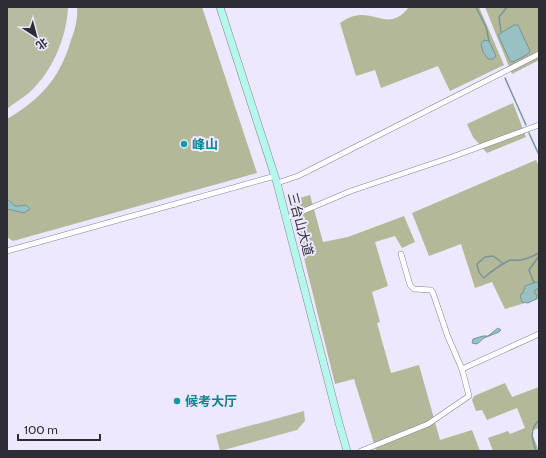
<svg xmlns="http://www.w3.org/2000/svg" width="546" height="458" font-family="Cabin,'Noto Sans SC',sans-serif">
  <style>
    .green { fill: #b7bca0 }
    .forest { fill: #b2b898 }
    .water { fill: #98c1c4; stroke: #789499 }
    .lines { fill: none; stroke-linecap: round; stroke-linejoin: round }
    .stream { stroke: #789499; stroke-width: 1.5 }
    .minor-casing { stroke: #858097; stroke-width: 6 }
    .secondary-casing { stroke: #858097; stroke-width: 8 }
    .minor { stroke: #fff; stroke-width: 5 }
    .secondary { stroke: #b5f8eb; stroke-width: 7 }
    .culture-dot { fill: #0f9aa8; stroke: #ede8fd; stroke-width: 1.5 }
    .labels { text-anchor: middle; stroke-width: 4; stroke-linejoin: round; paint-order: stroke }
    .culture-label { font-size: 13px; font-weight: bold; fill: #0d838f; stroke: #ede8fd; text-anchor: start }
    .street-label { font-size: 13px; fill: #2e2c35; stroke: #ede8fd }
  </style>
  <rect width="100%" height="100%" fill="#ede8fd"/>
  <g class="green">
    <path d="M 7,7 L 68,7 C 67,37 52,72 30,92 C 23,98 14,103 7,109 Z"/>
    <polygon points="304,411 305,421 297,430 220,451 216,435"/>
  </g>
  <g class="forest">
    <path d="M 77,7 L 202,7 L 257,173 L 13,241 L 7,237 L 7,119 C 41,99 60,78 71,40 C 75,30 78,18 77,7 Z"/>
    <path d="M 409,7 L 479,7 L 504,65 L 450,91 L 438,66 L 381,88 L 375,70 L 356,76 L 340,23 C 371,0 386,37 409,7 Z"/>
    <polygon points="485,7 539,7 539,60 512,74"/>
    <polygon points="513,103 526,137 487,153 473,137 467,124"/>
    <polygon points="536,160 539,166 539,299 505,309 492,282 475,288 461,244 429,256 412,213"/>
    <polygon points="310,195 323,242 348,237 404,216 415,242 402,248 395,236 375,242 388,286 372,292 380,322 377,323 391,373 419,365 440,440 472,430 480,451 375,451 376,450 354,379 335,384 290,201"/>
    <polygon points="505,383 512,397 539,387 539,428 531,431 539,451 493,451 488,438 508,431 510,434 525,428 517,408 487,420 482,410 476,411 472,400 474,396"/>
  </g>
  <g class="water">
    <polygon points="514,25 518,25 530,51 528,54 513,62 510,61 498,35"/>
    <polygon points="484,40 489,41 496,56 493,59 488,59 483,52 481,44"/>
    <path d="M 7,199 C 17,207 12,207 26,205 L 30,209 L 24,213 L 7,209 Z"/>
    <polygon points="536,282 539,284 539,288 534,291 537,296 536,299 528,303 522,302 520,295 523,293 525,286"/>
    <polygon points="498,328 501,330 499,332 484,338 477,344 472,343 473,339 483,336 488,336"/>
  </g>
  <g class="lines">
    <g class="stream">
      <polyline points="476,7 486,27 489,41"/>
      <polyline points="501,32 499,17 507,7"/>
      <polyline points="505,78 526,125"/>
      <polyline points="529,133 539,155"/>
      <path d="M 504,264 L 493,256 L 485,257 L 477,264 C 478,270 479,274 484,278 C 491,271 499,266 508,261 C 511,259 516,261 521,260 C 527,259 533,256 539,253"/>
      <polyline points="534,283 529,270 539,256"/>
      <path d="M 536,451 C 532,439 529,430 539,420"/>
    </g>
    <defs>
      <g id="minor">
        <polyline points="277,183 298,176 539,54"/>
        <polyline points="287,218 351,191 452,157 539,125"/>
        <polyline points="7,251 275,176"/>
        <polyline points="462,369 539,334"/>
        <polyline points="361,451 428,424 469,396 462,369 448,337 433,293 431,290 414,289 410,285 401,254"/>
      </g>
      <polyline id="secondary" points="220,7 277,183 339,423 347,451"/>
    </defs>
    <use href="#minor" class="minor-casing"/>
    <use href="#secondary" class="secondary-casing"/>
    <use href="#minor" class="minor"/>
    <use href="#secondary" class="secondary"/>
  </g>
  <g class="culture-dot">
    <circle cx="184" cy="144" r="4"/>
    <circle cx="177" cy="401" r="4"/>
  </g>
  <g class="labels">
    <g class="culture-label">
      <text x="192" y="149">峰山</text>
      <text x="185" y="406">候考大厅</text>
    </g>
    <g class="street-label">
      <text transform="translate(301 224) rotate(75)" y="5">三台山大道</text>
    </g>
  </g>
  <rect width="546" height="458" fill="none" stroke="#2e2c35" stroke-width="16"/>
  <g transform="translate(36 36) rotate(144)" stroke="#ede8fd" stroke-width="3" paint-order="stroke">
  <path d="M0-3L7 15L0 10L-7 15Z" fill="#2e2c35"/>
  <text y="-6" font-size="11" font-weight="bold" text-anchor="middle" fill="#2e2c35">北</text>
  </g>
  <path d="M18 434v6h82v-6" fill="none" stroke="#2e2c35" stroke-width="2"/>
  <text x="24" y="434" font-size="12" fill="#2e2c35" stroke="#ede8fd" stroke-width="3" paint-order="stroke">100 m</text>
</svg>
